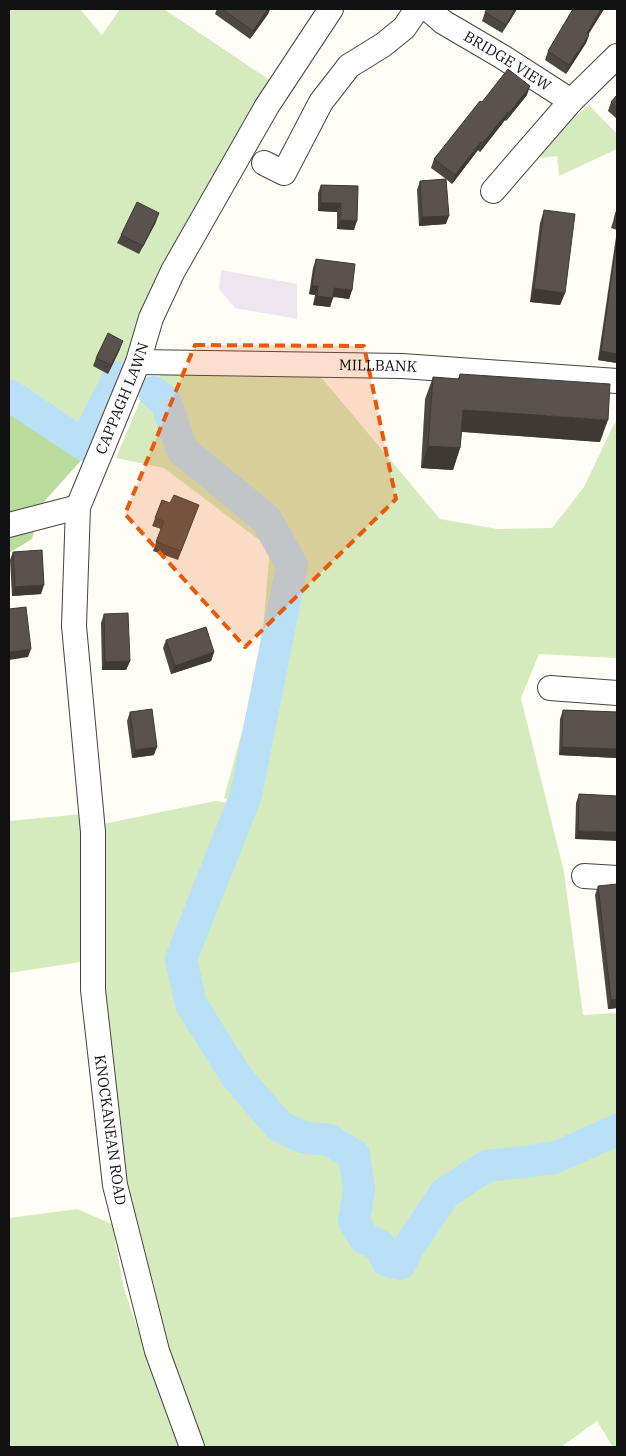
<svg xmlns="http://www.w3.org/2000/svg" width="626" height="1456" font-family="'IBM Plex Serif',serif">
  <style>
    .industrial { fill: #eee6ef }
    .green { fill: #d5ebbd }
    .forest { fill: #b9dc9c }
    .lines { fill: none; stroke-linecap: round; stroke-linejoin: round }
    .river { stroke: #b9e0f7; stroke-width: 32 }
    .minor-casing { stroke: #444; stroke-width: 26 }
    .minor { stroke: #fff; stroke-width: 24 }
    .wall { fill: #4d4742 }
    .shaded-wall { fill: #3f3936 }
    .building { fill: #5a524d; stroke: #3f3936 }
    .marked { fill: #e8590c; fill-opacity: 0.2; stroke: #e8590c; stroke-width: 4; stroke-dasharray: 10 6; stroke-linejoin: round }
    .labels { text-anchor: middle; stroke-width: 5; stroke-linejoin: round; paint-order: stroke }
    .street-label { font-size: 15px; fill: #111; stroke: #fff }
  </style>
  <rect width="100%" height="100%" fill="#fffdf5"/>
  <polygon class="industrial" points="221,270 297,284 297,319 235,308 219,289"/>
  <g class="green">
    <polygon points="9,9 80,9 102,35 120,9 164,9 271,81 181,231 144,306 124,385 84,457 9,409"/>
    <polygon points="589,105 617,134 617,149 559,176 557,156 542,158 538,154 540,147"/>
    <polygon points="163,374 320,376 440,519 498,529 552,528 584,487 613,426 617,421 617,658 539,654 521,698 564,872 583,1015 617,1013 617,1447 613,1447 597,1421 561,1447 204,1447 162,1343 124,1184 104,967 103,824 215,801 251,806 224,798 260,665 270,548 164,468 116,458 148,382"/>
    <polygon points="82,814 85,894 81,962 9,973 9,821"/>
    <polygon points="77,1209 112,1224 124,1289 178,1447 9,1447 9,1218"/>
  </g>
  <polygon class="forest" points="9,409 84,457 41,505 32,539 9,553"/>
  <g class="lines">
    <g class="river">
      <polyline points="154,392 166,402 182,450 266,519 292,565 246,795 181,959 191,1004 237,1077 279,1126 302,1137 329,1140 354,1155 359,1189 354,1221 364,1238 380,1246 387,1261 400,1264 408,1248 445,1193 487,1166 554,1158 617,1130"/>
      <polyline points="9,395 84,445 119,377"/>
    </g>
    <defs>
      <g id="minor">
        <path id="s1" d="M 428,9 L 443,22 L 501,56 L 571,101"/>
        <polyline points="264,163 284,173 321,102 349,66 383,45 404,28 417,9"/>
        <polyline points="493,191 571,101 617,56"/>
        <path id="s2" d="M 138,362 L 402,366 L 617,381"/>
        <polyline points="9,525 78,507"/>
        <polyline points="550,688 617,693"/>
        <polyline points="584,876 617,878"/>
        <path id="s3" d="M 192,1447 L 157,1351 L 115,1185 L 93,990 L 93,832 L 74,626 L 78,507 L 138,362 L 151,318 L 173,271 L 267,106 L 331,9"/>
      </g>
    </defs>
    <use href="#minor" class="minor-casing"/>
    <use href="#minor" class="minor"/>
  </g>
  <g class="wall">
    <polygon points="217,9 270,9 268,14 250,39 215,14"/>
    <polygon points="517,9 502,33 482,21 485,12"/>
    <polygon points="573,9 604,9 588,34 589,35 586,43 566,74 545,60 548,51"/>
    <polygon points="527,95 506,121 505,120 480,152 478,150 452,184 446,179 446,224 419,226 417,190 420,181 446,179 431,168 434,159 482,102"/>
    <polygon points="617,95 617,119 608,111 611,102"/>
    <polygon points="321,185 358,186 354,230 337,229 337,212 318,211 318,193"/>
    <polygon points="617,209 617,363 598,360 617,230 611,228"/>
    <polygon points="544,210 565,293 560,305 530,302 540,223"/>
    <polygon points="156,222 139,254 117,243 121,235"/>
    <polygon points="316,259 352,290 349,299 333,297 330,307 313,305 315,295 309,294 313,268"/>
    <polygon points="120,349 108,374 93,366 96,358"/>
    <polygon points="460,374 600,442 462,432 460,448 453,470 421,468 425,399 433,377 458,379"/>
    <polygon points="162,500 170,503 199,505 178,560 153,551 161,529 152,526"/>
    <polygon points="13,552 41,594 12,596 10,560"/>
    <polygon points="104,614 130,661 126,670 102,670 101,623"/>
    <polygon points="166,640 214,652 211,661 171,674 163,648"/>
    <polygon points="563,710 617,712 617,758 559,755 560,719"/>
    <polygon points="130,712 154,755 132,758 127,721"/>
    <polygon points="579,794 617,796 575,839 576,803"/>
    <polygon points="598,886 617,1008 608,1009 595,895"/>
  </g>
  <g class="shaded-wall">
    <polygon points="268,9 270,9 268,14 250,39 253,31"/>
    <polygon points="515,9 517,9 502,33 506,25"/>
    <polygon points="601,9 604,9 584,42 587,33"/>
    <polygon points="589,35 586,43 566,74 569,65"/>
    <polygon points="530,86 527,95 506,121 510,112"/>
    <polygon points="508,112 505,120 480,152 483,143"/>
    <polygon points="481,142 478,150 452,184 455,175"/>
    <polygon points="321,203 341,203 337,212 318,211"/>
    <polygon points="159,213 156,222 139,254 143,246"/>
    <polygon points="449,216 446,224 419,226 422,217"/>
    <polygon points="340,220 357,221 354,230 337,229"/>
    <polygon points="312,286 318,286 315,295 309,294"/>
    <polygon points="334,288 352,290 349,299 331,296"/>
    <polygon points="534,289 565,293 560,305 530,302"/>
    <polygon points="317,296 333,298 330,307 313,305"/>
    <polygon points="123,341 120,349 108,374 111,365"/>
    <polygon points="601,351 617,354 617,363 598,360"/>
    <polygon points="463,410 608,420 600,442 455,431"/>
    <polygon points="428,446 460,448 453,470 421,468"/>
    <polygon points="44,585 41,594 12,596 15,587"/>
    <polygon points="31,649 28,657 9,660 9,652"/>
    <polygon points="214,652 211,661 171,674 175,666"/>
    <polygon points="130,661 126,670 102,670 105,662"/>
    <polygon points="157,747 154,755 132,758 135,750"/>
    <polygon points="562,747 617,749 617,758 559,755"/>
    <polygon points="578,831 617,832 617,841 575,839"/>
    <polygon points="617,999 617,1008 608,1009 611,1000"/>
  </g>
  <g class="building">
    <polygon points="222,9 268,9 253,31"/>
    <polygon points="487,9 515,9 506,25 485,12"/>
    <polygon points="573,9 601,9 587,33 589,35 569,65 548,51"/>
    <polygon points="508,69 530,86 510,112 508,112 483,143 481,142 455,175 434,159 480,101 482,102"/>
    <polygon points="617,95 617,108 611,102"/>
    <polygon points="446,179 449,216 422,217 420,181"/>
    <polygon points="321,185 358,186 357,221 340,220 341,203 321,203"/>
    <polygon points="137,202 159,213 143,246 121,235"/>
    <polygon points="617,209 617,221 614,219"/>
    <polygon points="544,210 575,214 565,293 534,289"/>
    <polygon points="617,238 617,354 601,351"/>
    <polygon points="316,259 355,264 352,290 334,288 333,298 317,296 318,286 312,286"/>
    <polygon points="108,333 123,341 111,365 96,358"/>
    <polygon points="460,374 610,384 608,420 463,410 460,448 428,446 433,377 459,379"/>
    <polygon points="174,495 199,505 181,551 156,542 164,521 155,518 162,500 170,503"/>
    <polygon points="42,550 44,585 15,587 13,552"/>
    <polygon points="26,607 31,649 9,652 9,609"/>
    <polygon points="128,613 130,661 105,662 104,614"/>
    <polygon points="206,627 214,652 175,666 166,640"/>
    <polygon points="152,709 157,747 135,750 130,712"/>
    <polygon points="563,710 617,712 617,749 562,747"/>
    <polygon points="579,794 617,796 617,832 578,831"/>
    <polygon points="617,884 617,999 611,1000 598,886"/>
  </g>
  <path class="marked" d="M 195,345 L 364,346 L 396,499 L 245,647 L 125,514 Z"/>
  <g class="labels">
    <g class="street-label">
      <text dy="5" stroke="none"><textPath href="#s1" startOffset="95">BRIDGE VIEW</textPath></text>
      <text dy="5" stroke="none"><textPath href="#s2" startOffset="240">MILLBANK</textPath></text>
      <text dy="5" stroke="none"><textPath href="#s3" startOffset="1071">CAPPAGH LAWN</textPath></text>
      <text transform="translate(110 1130) rotate(82)" y="5">KNOCKANEAN ROAD</text>
    </g>
  </g>
  <rect width="626" height="1456" fill="none" stroke="#111111" stroke-width="20"/>
</svg>
